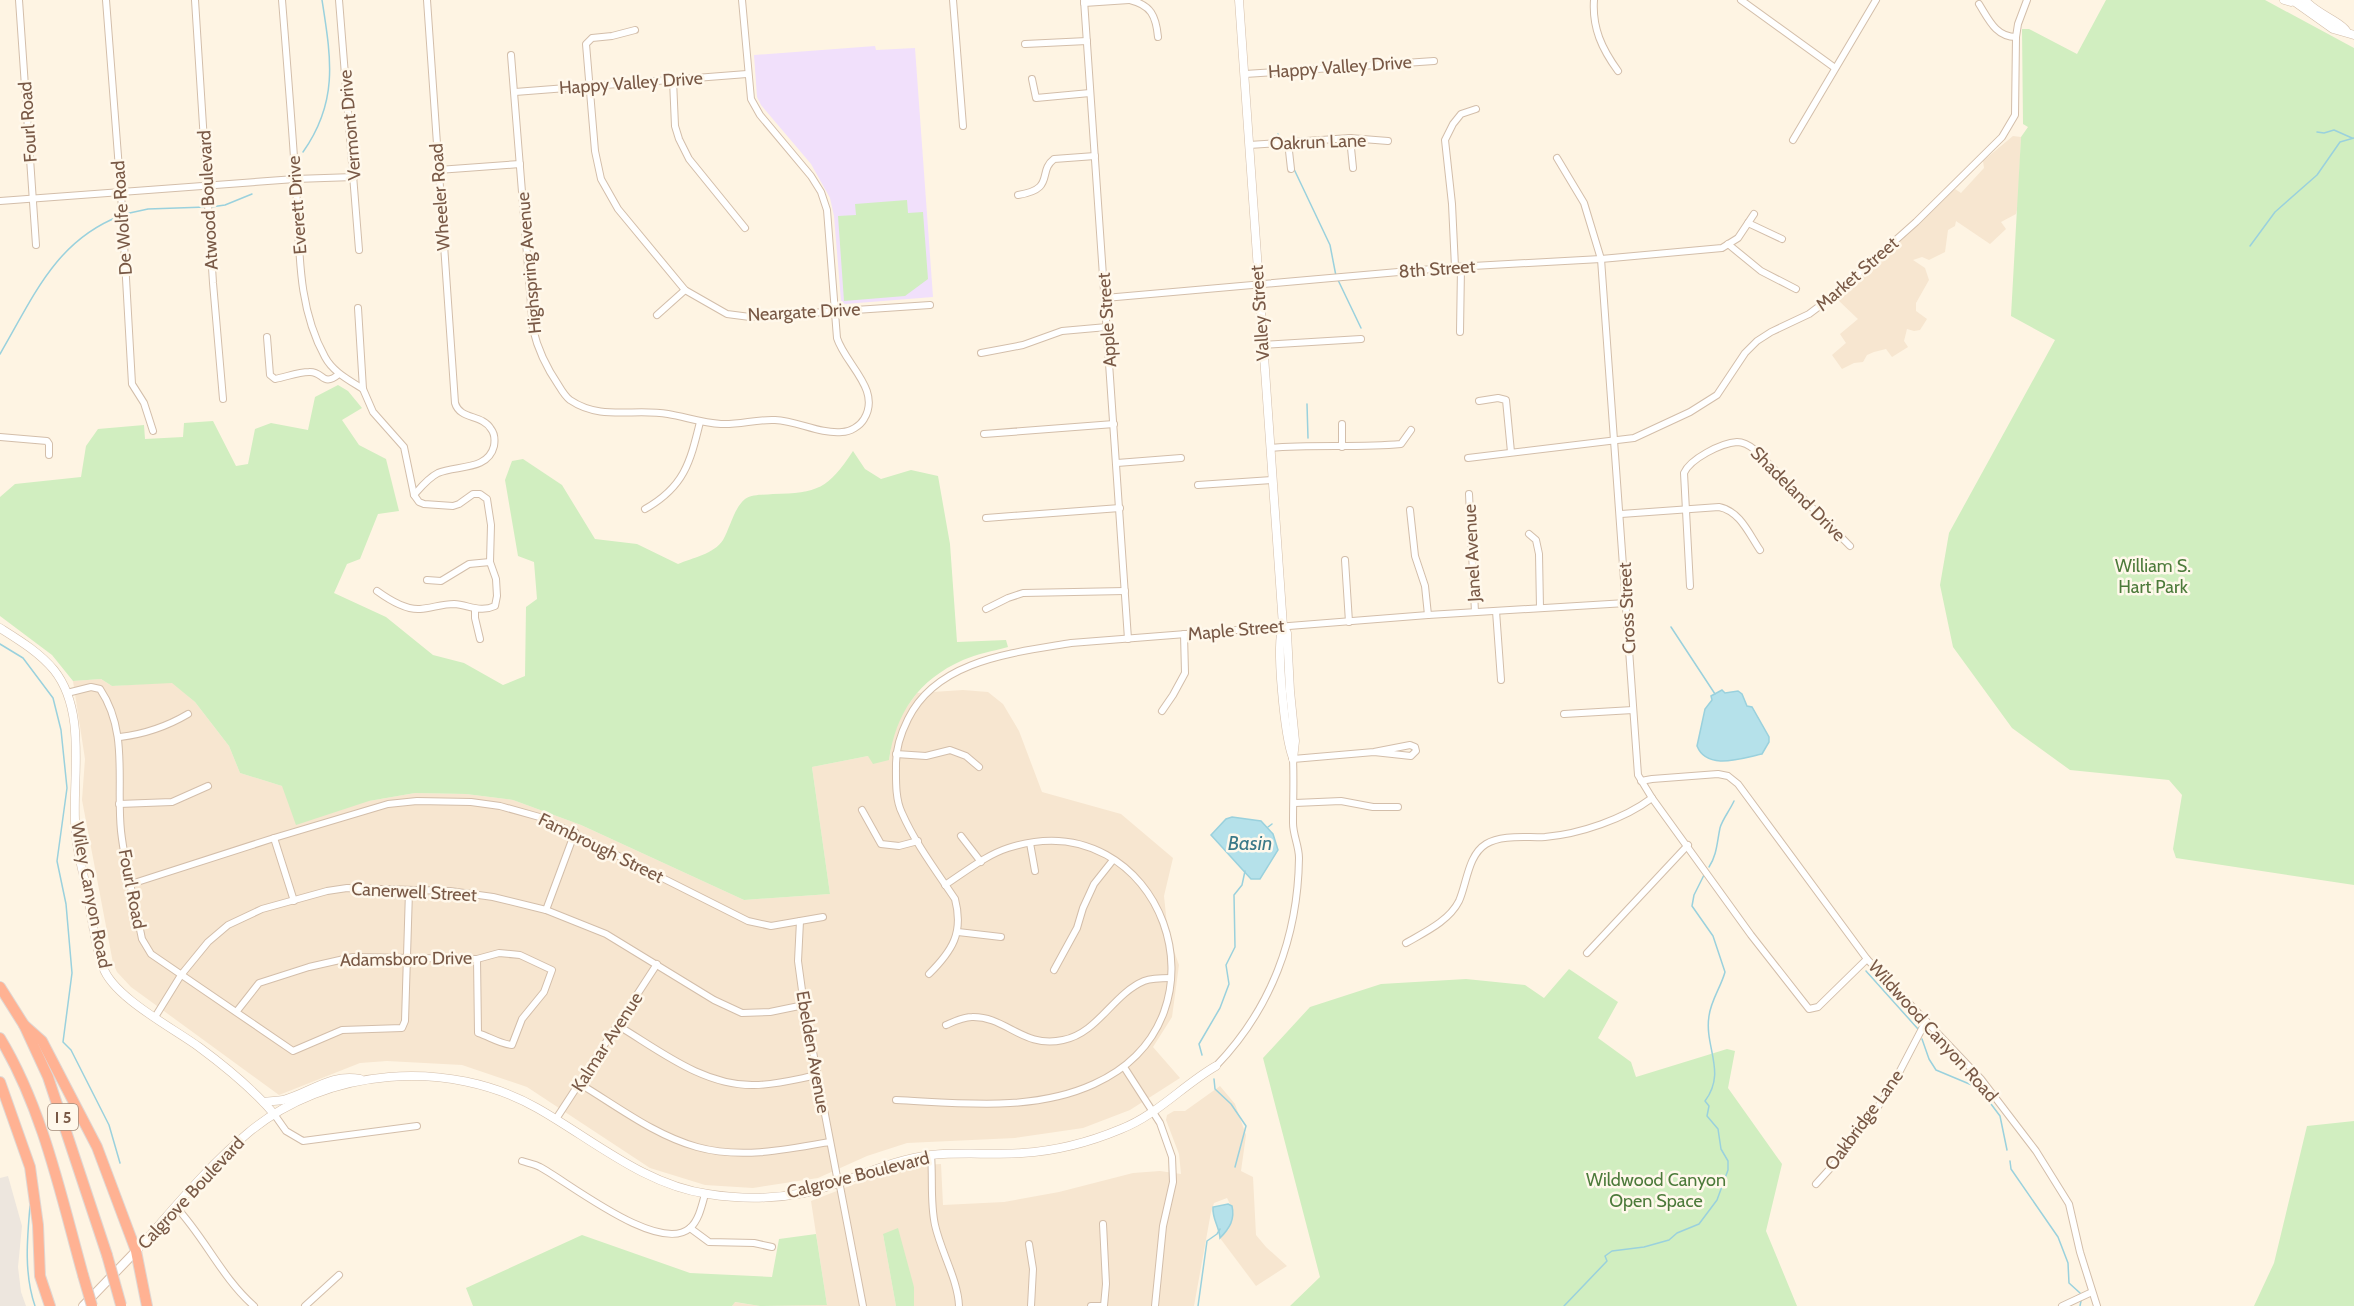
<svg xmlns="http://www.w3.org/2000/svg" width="2354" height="1306" font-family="Cabin,sans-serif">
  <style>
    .residential { fill: #f7e6d0 }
    .industrial { fill: #ede6de }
    .education { fill: #f1e0fb }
    .green { fill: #d1eec0 }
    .water { fill: #b5e1ea; stroke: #9ad1dd; stroke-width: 1.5 }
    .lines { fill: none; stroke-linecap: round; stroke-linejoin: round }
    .stream { stroke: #9ad1dd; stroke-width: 1.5 }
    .minor-casing { stroke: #d3beaa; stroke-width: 8 }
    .tertiary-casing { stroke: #d3beaa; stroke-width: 9 }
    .secondary-casing { stroke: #d7bea8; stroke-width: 10 }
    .motorway-casing { stroke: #dfd7d3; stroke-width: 12 }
    .minor { stroke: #fff; stroke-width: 6 }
    .tertiary { stroke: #fff; stroke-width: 8 }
    .secondary { stroke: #fff; stroke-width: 8 }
    .motorway { stroke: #ffb293; stroke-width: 10 }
    .motorway-bridge-casing { stroke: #dfd7d3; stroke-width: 12; stroke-linecap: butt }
    .motorway-bridge { stroke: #ffb293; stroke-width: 10 }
    .labels { text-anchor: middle; stroke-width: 5; stroke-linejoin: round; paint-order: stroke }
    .shield { fill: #fff8eb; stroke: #a18978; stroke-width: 1.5 }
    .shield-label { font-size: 16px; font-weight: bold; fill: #795946 }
    .street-label { font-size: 18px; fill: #795946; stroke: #fff8eb }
    .park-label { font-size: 18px; fill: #4c7a3a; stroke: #fff8eb }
    .water-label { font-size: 20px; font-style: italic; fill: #3b7988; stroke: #fff8eb }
  </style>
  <rect width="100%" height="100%" fill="#fef4e3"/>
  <g class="residential">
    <polygon points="2013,136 2021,137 2018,205 2016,214 2001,222 2006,229 1990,244 1956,221 1955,226 1948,230 1945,252 1929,260 1922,257 1913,260 1925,268 1929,280 1916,303 1916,311 1927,319 1920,330 1914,331 1907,329 1904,341 1908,347 1892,357 1886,349 1874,352 1867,355 1863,362 1854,363 1842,369 1832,355 1846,343 1840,334 1858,319 1837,299 1946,196 1955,189 1961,193 1984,168 1983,161"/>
    <polygon points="101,679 112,686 172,682 195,702 229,746 240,773 282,786 369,801 415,793 466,794 513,800 581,825 744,900 830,894 812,767 868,756 889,760 892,741 900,716 917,693 963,690 988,692 1003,704 1019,731 1042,792 1121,814 1173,858 1164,896 1168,934 1179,965 1172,1017 1153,1047 1180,1078 1130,1110 1083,1128 1015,1138 907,1143 867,1156 818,1178 753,1188 705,1185 650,1168 527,1087 462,1065 387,1061 360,1063 279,1095 131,987 117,972 113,963 82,800 85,759 73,681"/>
    <polygon points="1220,1086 1235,1104 1246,1135 1241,1171 1253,1177 1256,1235 1266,1247 1287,1266 1256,1286 1220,1238 1229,1229 1233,1210 1227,1198 1214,1203 1211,1212 1194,1306 914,1306 914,1287 883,1234 896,1306 732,1306 734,1302 760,1306 827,1305 811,1201 865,1180 923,1165 941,1164 943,1205 1004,1202 1059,1192 1133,1173 1160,1171 1181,1174 1179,1154 1166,1120 1167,1115 1174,1111 1185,1111"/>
  </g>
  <polygon class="industrial" points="8,1176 22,1226 18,1267 21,1292 26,1306 0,1306 0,1178"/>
  <polygon class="education" points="875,46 876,50 915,48 933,297 845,304 841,301 834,216 830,198 811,164 761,105 757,97 754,55"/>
  <g class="green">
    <polygon points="2106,0 2265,0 2354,48 2354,885 2176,858 2173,849 2182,795 2169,780 2070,770 2012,728 1953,647 1940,585 1949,533 2055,340 2011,316 2021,137 2028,127 2023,124 2022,29 2029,29 2077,54"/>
    <polygon points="907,200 908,213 923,212 928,279 905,296 844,301 838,216 856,215 855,204"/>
    <path d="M 338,385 L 348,391 L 362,408 L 342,420 L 359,445 L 386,459 L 399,511 L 378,514 L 360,559 L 347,564 L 334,593 L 386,617 L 433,655 L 464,663 L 503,685 L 525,676 L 526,607 L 537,599 L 534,562 L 518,556 L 505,480 L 512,461 L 523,459 L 562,485 L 595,539 L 637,544 L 678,564 C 692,558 714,554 723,540 C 730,528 734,508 745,499 C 753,494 764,495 773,494 C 818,493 828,489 853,451 L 865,469 L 881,479 L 911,470 L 938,476 L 950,544 L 957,642 L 1006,640 L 1008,647 C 993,651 977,654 963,660 C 918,680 896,713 889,760 L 873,764 L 868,756 L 812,767 L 830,894 L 744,900 L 581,825 L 513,800 L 466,794 L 415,793 L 369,801 L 296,825 L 282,786 L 240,773 L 229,746 L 195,702 L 172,683 L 112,686 L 101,679 L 73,681 L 52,655 L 0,616 L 0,497 L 15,484 L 81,477 L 86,446 L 98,429 L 144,425 L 145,439 L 183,437 L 184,423 L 213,421 L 236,466 L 248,464 L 255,429 L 271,423 L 308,430 L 315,397 Z"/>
    <polygon points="1569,969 1618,1002 1598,1038 1631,1062 1636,1077 1727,1049 1735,1051 1728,1088 1782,1164 1766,1231 1797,1306 1290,1306 1320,1277 1263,1058 1310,1007 1381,984 1466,979 1525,985 1544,998"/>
    <polygon points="2354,1121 2354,1306 2254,1306 2274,1263 2307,1126"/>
    <polygon points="898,1228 914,1287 914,1306 896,1306 883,1234"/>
    <polygon points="816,1234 827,1305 760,1306 735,1302 732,1306 473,1306 466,1288 582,1235 690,1273 772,1277 779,1239"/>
  </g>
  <g class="water">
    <path d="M 1722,690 L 1725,693 L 1738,691 L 1742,694 L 1747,706 L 1752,707 L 1769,737 L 1769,742 L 1762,754 C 1742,758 1707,771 1697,746 L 1705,709 L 1712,700 L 1711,696 Z"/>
    <polygon points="1232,817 1261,821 1273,834 1278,850 1260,879 1251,879 1211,835 1226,819"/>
    <path d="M 1228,1204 L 1232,1206 C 1235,1219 1230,1228 1220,1238 C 1219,1226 1212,1219 1213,1207 Z"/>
  </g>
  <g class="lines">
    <g class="stream">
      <polyline points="2317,132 2324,133 2334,130 2352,138"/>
      <polyline points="1278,134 1281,141"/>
      <path d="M 303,152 C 339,101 331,58 322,0"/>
      <polyline points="1293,167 1330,245 1336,276"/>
      <polyline points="211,207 225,205 252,194"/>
      <polyline points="125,214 148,209 206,207"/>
      <polyline points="2250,246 2275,212 2317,175 2340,142 2354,138"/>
      <polyline points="1338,280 1361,328"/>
      <path d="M 0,354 C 33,298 55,241 120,216"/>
      <polyline points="1307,404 1308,438"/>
      <polyline points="1671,627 1715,694"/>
      <polyline points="0,644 23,658 53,698 61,730 67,788 57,861 66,904 72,973 63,1042 71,1050 109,1125 120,1163"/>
      <polyline points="1268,827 1272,824"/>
      <path d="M 1709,867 C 1717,855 1717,842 1720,828 C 1722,820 1730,810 1734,801"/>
      <polyline points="1866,971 1918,1029"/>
      <polyline points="1922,1039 1929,1059 1936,1070 1979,1088 2000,1116 2007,1150"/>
      <polyline points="1202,1055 1199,1044 1220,1008 1229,984 1226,965 1235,947 1234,895 1242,885 1245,871"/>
      <polyline points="1214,1079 1215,1089 1231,1104 1246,1126 1235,1167"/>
      <polyline points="2010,1161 2011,1169 2058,1237 2068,1263 2069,1283 2080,1293"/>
      <path d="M 30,1206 C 27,1240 24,1274 35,1306"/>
      <polyline points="1198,1306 1207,1241 1217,1234 1220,1229"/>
      <path d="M 1564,1306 L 1607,1261 L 1605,1256 L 1612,1251 L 1644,1247 L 1669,1240 L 1677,1233 L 1699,1224 L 1717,1200 L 1728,1170 L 1728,1161 L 1721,1149 L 1718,1129 L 1707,1116 L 1709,1106 L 1705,1101 C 1727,1072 1704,1047 1709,1016 C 1711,1000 1721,987 1725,972 L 1713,936 L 1692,906 L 1694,895 L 1704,875"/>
      <polyline points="2080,1306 2081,1301"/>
    </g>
    <defs>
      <g id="minor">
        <polyline points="19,0 36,245"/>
        <polyline points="106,0 122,208 132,384 144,403 153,431"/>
        <polyline points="195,0 213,283 223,399"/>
        <path d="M 282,0 C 287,62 292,125 296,187 C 300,244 296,305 325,357 C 333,372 349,380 363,389"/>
        <polyline points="339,0 359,250"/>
        <polyline points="953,0 963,126"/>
        <polyline points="1084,0 1128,639"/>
        <path d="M 1130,0 C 1151,5 1156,16 1158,37"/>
        <path d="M 1594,0 C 1592,28 1602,49 1618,71"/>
        <polyline points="1741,0 1835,68"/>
        <polyline points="1084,3 1129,0"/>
        <path d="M 1979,4 C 1989,20 1996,37 2016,37"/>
        <polyline points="635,30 612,36 592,38 586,44 595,151 601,179 618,209 685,290 727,314 750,317 930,305"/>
        <polyline points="1025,44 1087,41"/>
        <path d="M 511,55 L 533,329 C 538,351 546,367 559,386 C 562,391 566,397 570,400 C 601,421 634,408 668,414 C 686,417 702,423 721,424 C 739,425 757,419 775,420 C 798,421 819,434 842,432 C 850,432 860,426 864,419 C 882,390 845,364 837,338 L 827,210 L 821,192 L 811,176 L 760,115 L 751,99 L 742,0"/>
        <polyline points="1245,74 1434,61"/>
        <polyline points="1032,79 1036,98 1090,93"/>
        <polyline points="673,80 675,126 679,139 689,159 745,228"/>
        <polyline points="515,92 747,74"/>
        <polyline points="1350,138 1353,168"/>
        <polyline points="1793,140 1876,0"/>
        <polyline points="1288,142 1291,169"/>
        <polyline points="1249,145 1350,138 1388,141"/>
        <polyline points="1557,158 1584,203 1601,259 1638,775 1652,798 1751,935 1809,1009 1818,1007 1867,959"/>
        <polyline points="438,170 520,164"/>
        <path d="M 1018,195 C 1056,189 1037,172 1054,159 L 1095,156"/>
        <polyline points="0,201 295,179 354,177"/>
        <polyline points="1748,223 1782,239"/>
        <polyline points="1728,244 1761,271 1796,289"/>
        <polyline points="1455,267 1452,204 1445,140 1453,124 1461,114 1476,109"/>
        <polyline points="1105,298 1455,267 1601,259 1722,248 1738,238 1754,214"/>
        <path d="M 358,308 L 363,389 L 373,412 L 404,447 L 414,495 L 419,502 L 424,504 L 453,506 L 459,504 L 473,494 L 480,494 L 487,499 L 491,525 L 490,562 L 496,579 L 497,596 L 495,606 C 480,613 469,605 454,604 C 442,604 432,608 420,609 C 406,610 388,599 377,591"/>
        <polyline points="657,315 685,290"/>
        <polyline points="1460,332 1461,267"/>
        <path d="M 267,337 L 270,375 L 275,379 C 286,377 298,372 309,372 C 324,371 322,388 339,374"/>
        <polyline points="1262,345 1361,339"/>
        <polyline points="981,353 1023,345 1062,331 1107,327"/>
        <polyline points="1479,401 1498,398 1506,400 1511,452"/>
        <polyline points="1342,424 1342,447"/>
        <polyline points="984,434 1114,424"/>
        <polyline points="0,437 47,441 49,444 49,455"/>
        <path d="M 1270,448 C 1314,444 1357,448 1401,444 L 1411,430"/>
        <polyline points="1468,458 1634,438 1690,412 1717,395 1745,353 1757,341 1771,332 1809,314 1833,296 1916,222 2002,137 2015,115 2016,37 2018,24 2027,0"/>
        <polyline points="1117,463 1181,458"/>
        <polyline points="1198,485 1272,480"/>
        <polyline points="1469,494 1475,612"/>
        <path d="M 414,495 C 421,487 428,478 438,473 C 456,465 488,471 494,446 C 495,440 495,434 491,429 C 482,414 460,420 455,403 L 427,0"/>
        <path d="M 645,509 C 684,487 690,463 700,422"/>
        <polyline points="1410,510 1415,556 1425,586 1428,615"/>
        <path d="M 1621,514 L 1719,507 C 1740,511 1749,534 1760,550"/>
        <polyline points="986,518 1120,508"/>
        <polyline points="1529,534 1536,540 1539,554 1540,608"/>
        <polyline points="1345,560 1349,622"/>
        <polyline points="427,580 441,581 469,564 490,562"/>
        <path d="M 1690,586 L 1684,473 C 1690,459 1721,443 1737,442 C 1744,442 1749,445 1755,450 L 1850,546"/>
        <polyline points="986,609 1008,598 1023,593 1125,591"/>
        <polyline points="475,610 475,618 480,639"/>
        <polyline points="1496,611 1501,680"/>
        <path d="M 67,693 L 91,687 L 100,689 C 129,732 116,783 121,831 C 125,867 135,904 142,939 L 151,954 L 293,1051 L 342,1030 L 402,1028 L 405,1021 L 409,891"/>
        <polyline points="1162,711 1173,695 1185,673 1184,634"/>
        <polyline points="1564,714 1633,710"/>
        <path d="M 120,737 C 145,734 166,727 188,714"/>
        <polyline points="896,754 926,756 950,750 966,756 979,767"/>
        <polyline points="1641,781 1652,779 1718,774 1728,776 1738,784 1867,959 1981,1079 2036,1151 2069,1204 2080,1252 2097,1306"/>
        <polyline points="1295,803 1341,801 1373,807 1398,807"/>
        <polyline points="119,804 172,802 208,786"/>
        <polyline points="862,810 881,844 899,846 918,841"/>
        <polyline points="961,836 981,862"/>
        <polyline points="274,838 294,901"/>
        <polyline points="1030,843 1035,871"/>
        <polyline points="131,884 274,838 388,804 417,801 471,802 500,806 543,818 748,921 771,926 823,917"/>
        <polyline points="546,910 575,832"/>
        <polyline points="800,921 798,961 804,1005 838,1182"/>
        <polyline points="958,932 1001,937"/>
        <path d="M 1406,943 C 1425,932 1449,921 1459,901 C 1467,883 1468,855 1486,844 C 1502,834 1528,838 1545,837 C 1580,834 1624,819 1652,798"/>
        <polyline points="1587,953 1688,845"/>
        <polyline points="1054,970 1077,928 1083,908 1094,884 1113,860"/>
        <path d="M 929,974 C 952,951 964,933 955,899 C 937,872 915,843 902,813 C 895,799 896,779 896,763 C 896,748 901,733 908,719 C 937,660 1012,653 1071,643 L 1428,615 L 1626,603"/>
        <path d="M 237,1011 L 259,983 L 309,967 L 353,957 L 477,959 L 499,953 L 520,955 L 552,970 L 544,992 L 522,1019 L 512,1045 C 500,1044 490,1037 478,1033 L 477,959"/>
        <polyline points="155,1017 181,975 208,942 228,925 262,909 327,891 347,888 450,891 493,897 546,910 606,934 714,1000 742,1013 770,1012 804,1005"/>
        <path d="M 617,1025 C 659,1050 703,1086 754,1085 C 775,1085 797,1079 818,1075"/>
        <path d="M 946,1025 C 955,1021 963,1017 972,1017 C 1006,1016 1023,1049 1063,1040 C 1098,1033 1113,994 1144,981 C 1152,978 1162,978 1171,978"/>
        <path d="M 1216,1066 C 1271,1009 1298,937 1299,858 C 1299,846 1293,835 1293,823 C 1293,801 1294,780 1293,759 L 1374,752 L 1410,745 L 1415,747 L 1416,751 L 1411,756 L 1374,752"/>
        <polyline points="1124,1067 1160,1123 1172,1157 1173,1182 1163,1226 1155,1306"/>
        <path d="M 580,1084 C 617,1106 654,1135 697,1147 C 740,1159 785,1150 829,1142"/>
        <path d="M 896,1100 C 961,1103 1033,1112 1094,1084 C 1241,1017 1160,799 1008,848 C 986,855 965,872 945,885"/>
        <polyline points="274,1114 286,1131 303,1141 417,1126"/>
        <polyline points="556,1119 657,964"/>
        <path d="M 931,1155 C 933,1179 930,1202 935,1225 C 941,1252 958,1280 959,1306"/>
        <path d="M 522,1161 C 528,1163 535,1164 540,1167 C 568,1182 659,1255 690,1228 C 699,1220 702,1205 705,1194"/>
        <polyline points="839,1181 863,1306"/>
        <polyline points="1816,1184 1845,1152 1890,1090 1926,1021"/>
        <path d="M 176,1207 C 205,1238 222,1278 254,1306"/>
        <polyline points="1103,1224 1106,1284 1104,1306"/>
        <polyline points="690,1228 709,1242 754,1243 772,1247"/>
        <polyline points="1029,1244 1033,1269 1031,1306"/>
        <polyline points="305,1306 339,1275"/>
        <polyline points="1091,1306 1104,1306"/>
        <polyline points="2062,1306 2092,1292"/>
      </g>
      <g id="tertiary">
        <polyline points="1239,0 1283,626 1287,633 1290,691 1295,741 1293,759"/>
        <polyline points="2284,0 2291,2 2298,0"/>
        <path d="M 2305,0 C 2315,13 2342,22 2347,32"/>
        <polyline points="2295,2 2333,29 2354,35"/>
        <path d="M 1283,626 C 1275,644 1285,738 1293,758"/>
        <path d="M 0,628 C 19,640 39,652 54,670 C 86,710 73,773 75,820 C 75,845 83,871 88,896 C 92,920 95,945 103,967 C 113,997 173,1028 199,1047 C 226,1067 253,1089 274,1114"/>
        <path d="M 264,1102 C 270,1101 277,1101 283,1100 C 310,1093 331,1073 360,1079"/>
        <path d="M 136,1251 C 172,1211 206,1168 248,1133 C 326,1067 449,1058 537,1108 C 592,1139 644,1185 708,1194 C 739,1199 773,1199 804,1193 C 847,1184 887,1160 931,1155 C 961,1152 992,1155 1022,1153 C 1055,1151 1090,1142 1121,1129 C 1157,1115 1183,1085 1216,1066"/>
      </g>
      <polyline id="secondary" points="83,1306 136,1251"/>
      <g id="motorway">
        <polyline points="0,987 24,1025 48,1077 107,1255"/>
        <polyline points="24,1025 42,1041 97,1147 136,1251 147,1306"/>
        <path d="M 0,1038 C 43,1109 61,1196 83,1275"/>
        <polyline points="0,1082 30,1167 38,1225 40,1276 50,1306"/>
      </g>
    </defs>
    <use href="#minor" class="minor-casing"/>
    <use href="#tertiary" class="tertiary-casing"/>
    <use href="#secondary" class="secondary-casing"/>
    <use href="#motorway" class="motorway-casing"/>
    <use href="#minor" class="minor"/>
    <use href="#tertiary" class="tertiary"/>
    <use href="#secondary" class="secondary"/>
    <use href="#motorway" class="motorway"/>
    <defs>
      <g id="motorway-bridge">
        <polyline points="107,1255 121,1305"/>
        <polyline points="83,1275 92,1306"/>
      </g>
    </defs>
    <use href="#motorway-bridge" class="motorway-bridge-casing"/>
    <use href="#motorway-bridge" class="motorway-bridge"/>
  </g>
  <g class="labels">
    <rect class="shield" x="48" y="1104" width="30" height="26" rx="4.5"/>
    <g class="shield-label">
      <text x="63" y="1123">I 5</text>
    </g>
    <g class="street-label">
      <text transform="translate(1340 67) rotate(-4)" y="6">Happy Valley Drive</text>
      <text transform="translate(631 83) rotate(-4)" y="6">Happy Valley Drive</text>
      <text transform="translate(28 122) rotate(-94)" y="6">Fourl Road</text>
      <text transform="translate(350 125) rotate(-95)" y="6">Vermont Drive</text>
      <text transform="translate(1318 142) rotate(-2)" y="6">Oakrun Lane</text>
      <text transform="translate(440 197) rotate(-94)" y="6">Wheeler Road</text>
      <text transform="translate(208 200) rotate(-93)" y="6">Atwood Boulevard</text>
      <text transform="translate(297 205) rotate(-94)" y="6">Everett Drive</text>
      <text transform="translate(122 218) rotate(-94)" y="6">De Wolfe Road</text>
      <text transform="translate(529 263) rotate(-95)" y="6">Highspring Avenue</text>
      <text transform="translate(1437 269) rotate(-4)" y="6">8th Street</text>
      <text transform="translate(1857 274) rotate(-41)" y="6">Market Street</text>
      <text transform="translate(804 312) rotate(-3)" y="6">Neargate Drive</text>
      <text transform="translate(1260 313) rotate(-94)" y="6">Valley Street</text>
      <text transform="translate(1107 320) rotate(-94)" y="6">Apple Street</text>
      <text transform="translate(1798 494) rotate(45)" y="6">Shadeland Drive</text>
      <text transform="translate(1472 553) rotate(-93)" y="6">Janel Avenue</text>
      <text transform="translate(1627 608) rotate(-93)" y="6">Cross Street</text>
      <text transform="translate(1236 630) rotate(-5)" y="6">Maple Street</text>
      <text transform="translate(601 848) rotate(26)" y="6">Fambrough Street</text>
      <text transform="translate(132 889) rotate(79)" y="6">Fourl Road</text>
      <text transform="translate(414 892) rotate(3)" y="6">Canerwell Street</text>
      <text transform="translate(91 895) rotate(79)" y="6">Wiley Canyon Road</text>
      <text transform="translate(406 959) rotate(-1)" y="6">Adamsboro Drive</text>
      <text transform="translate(1933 1031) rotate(48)" y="6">Wildwood Canyon Road</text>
      <text transform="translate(607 1042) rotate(-57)" y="6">Kalmar Avenue</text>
      <text transform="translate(813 1052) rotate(80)" y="6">Ebelden Avenue</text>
      <text transform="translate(1864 1120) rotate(-54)" y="6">Oakbridge Lane</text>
      <text transform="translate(858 1175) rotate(-14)" y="6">Calgrove Boulevard</text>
      <text transform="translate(191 1193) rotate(-47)" y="6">Calgrove Boulevard</text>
    </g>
    <g class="park-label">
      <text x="2153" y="572">William S.<tspan x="2153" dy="21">Hart Park</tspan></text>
      <text x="1656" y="1186">Wildwood Canyon<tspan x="1656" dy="21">Open Space</tspan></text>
    </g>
    <g class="water-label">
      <text x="1250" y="850">Basin</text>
    </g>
  </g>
</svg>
